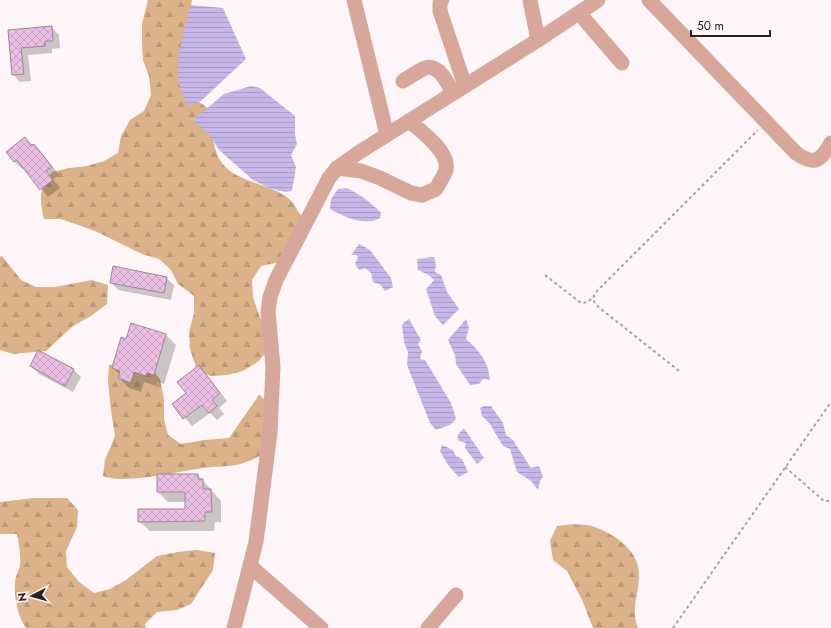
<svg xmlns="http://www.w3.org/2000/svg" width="831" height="628" font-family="Jost,sans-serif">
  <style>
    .forest { fill: url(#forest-firs) }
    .water { fill: url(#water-rules) }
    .shadow { fill: #0003 }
    .building { fill: url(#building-cross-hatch); stroke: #9e869a }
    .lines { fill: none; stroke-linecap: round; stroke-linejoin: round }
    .path { stroke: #aaa0a2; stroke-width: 2; stroke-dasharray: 3 3; stroke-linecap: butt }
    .minor { stroke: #d7a79b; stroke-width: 15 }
  </style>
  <defs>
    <pattern id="forest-firs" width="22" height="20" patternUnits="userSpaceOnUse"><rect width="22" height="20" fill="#dbb289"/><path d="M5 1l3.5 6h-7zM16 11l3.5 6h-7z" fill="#bc9976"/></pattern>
    <pattern id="water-rules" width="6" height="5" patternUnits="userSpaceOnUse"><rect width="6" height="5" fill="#c7b7e9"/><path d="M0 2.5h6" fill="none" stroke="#ab9dc8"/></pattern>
    <pattern id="building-cross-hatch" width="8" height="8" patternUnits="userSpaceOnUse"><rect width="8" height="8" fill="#ebbee4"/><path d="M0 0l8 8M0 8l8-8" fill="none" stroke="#caa3c3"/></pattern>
  </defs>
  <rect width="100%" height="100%" fill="#fdf5f7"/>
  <g class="forest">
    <path d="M 148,0 L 192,0 L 187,31 L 195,99 L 209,109 C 212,124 212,147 220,160 C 233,184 277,183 293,203 C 296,207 298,212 301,216 L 280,262 L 261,266 L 252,280 L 253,297 L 259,315 L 267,331 L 269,348 L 259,361 L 243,371 L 227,375 L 210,376 L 196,367 L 190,349 L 189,332 L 194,313 L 194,296 L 178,284 L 171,270 L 159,259 L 142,254 L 95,231 L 61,219 L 44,219 C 39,196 39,191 52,172 L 69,168 L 87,166 L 104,161 L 118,153 L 121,136 L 130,120 L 144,111 L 151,95 L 149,76 L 143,60 L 142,43 L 142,24 Z"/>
    <polygon points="2,256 21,280 36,287 55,287 92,280 108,285 107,304 91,316 73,326 46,351 13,354 0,350 0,257"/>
    <path d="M 125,363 L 149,365 L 160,379 L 164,399 L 164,419 L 168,435 L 181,444 L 204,440 L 229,438 L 259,395 L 272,405 L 260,456 C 254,459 247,462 240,464 C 229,467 215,466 203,468 C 180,471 124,485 103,476 L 105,460 L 115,436 L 111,411 L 108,382 L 109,365 Z"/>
    <path d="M 34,498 L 67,498 L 78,510 L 77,527 L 66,551 L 67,567 L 79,582 L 94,593 L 110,589 L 126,580 L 157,556 L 178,552 L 197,550 L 215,553 L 213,570 L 191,604 L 177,610 L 157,612 L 145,624 L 146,628 L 26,628 C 18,617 14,597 15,583 C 15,577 19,571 20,565 C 21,555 19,544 17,534 L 0,534 L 0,502 Z"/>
    <path d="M 573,524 C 579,525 586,524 592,526 C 613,533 638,549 639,573 C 640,593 630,608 638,628 L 593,628 L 582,600 L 567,571 L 553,560 L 550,541 L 557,526 Z"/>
  </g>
  <g class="water">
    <path d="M 191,5 L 223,8 L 246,59 L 201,101 L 189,106 C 187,103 184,99 183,95 C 171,68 184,33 191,5 Z"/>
    <polygon points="251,86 260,88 295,116 295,134 297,144 291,155 296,167 292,191 285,192 269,188 253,180 219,150 211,137 193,120 224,94"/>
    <path d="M 347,188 C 360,195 371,202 381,213 L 380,218 C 365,227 345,217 330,209 L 331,199 L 338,189 Z"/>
    <polygon points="359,244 370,250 391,278 393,287 385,291 381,285 373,282 371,273 365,268 359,270 355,264 358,257 356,255 351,255"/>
    <polygon points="434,257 436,265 435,272 441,275 447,292 459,309 443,325 435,316 426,289 434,280 429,275 418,270 417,259"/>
    <polygon points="409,319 421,340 418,344 422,351 420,359 425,360 451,403 456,419 450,425 436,430 430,423 407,365 408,352 404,342 402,324"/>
    <path d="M 466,319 L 469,328 L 466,339 C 479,350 489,363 490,380 L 483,379 L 479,384 L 470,385 L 456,364 L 455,355 L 448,340 Z"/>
    <polygon points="484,406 491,406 503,423 506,435 513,440 531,468 539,466 543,477 540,481 538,490 531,481 517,472 510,449 503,446 490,424 482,416 480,408"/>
    <polygon points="464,428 484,458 477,464 465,448 466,443 459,441 457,436"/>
    <polygon points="442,445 453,450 456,456 462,459 468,472 459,477 448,465 440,451"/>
  </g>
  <g class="shadow">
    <polygon points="51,27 59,35 60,48 52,49 52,53 28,55 31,81 20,82 13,74 9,31"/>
    <polygon points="25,138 42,153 59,175 53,179 60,188 48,197 24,167 22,169 14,161"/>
    <polygon points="166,278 174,285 171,300 118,290 111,282"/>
    <polygon points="131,324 166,335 176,345 164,384 157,382 156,386 144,382 141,392 129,388 119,378 120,375 113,368 126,340"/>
    <polygon points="31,366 74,370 81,377 73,392 39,374"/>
    <polygon points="199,366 206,374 227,401 219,408 224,414 217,420 210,413 192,426 173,404 187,394"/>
    <polygon points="158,475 198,475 221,501 221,522 215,522 214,531 150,531 139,521 186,510 186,502 168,502 158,492"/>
  </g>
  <g class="building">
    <polygon points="52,26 53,41 45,41 45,46 21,48 24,74 12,75 8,30"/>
    <polygon points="25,137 31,146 34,144 52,167 46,171 53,180 40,190 17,160 14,162 6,152"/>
    <polygon points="113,266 167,277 164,293 110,283"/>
    <polygon points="131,323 166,334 154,375 147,373 146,376 134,372 131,383 118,378 120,371 112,368 121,337 126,339"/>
    <polygon points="38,350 74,369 65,386 30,366"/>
    <polygon points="199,365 220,393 212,400 217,406 209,413 202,405 183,419 172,404 186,393 177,382"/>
    <polygon points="157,474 198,474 198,479 203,479 203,489 211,489 212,512 205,512 205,521 138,522 138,509 185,509 185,492 157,492"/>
  </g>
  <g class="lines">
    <g class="path">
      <polyline points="545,275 581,303 588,302 593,297"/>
      <path d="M 679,371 L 596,305 C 593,300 593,298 595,293 L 758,130"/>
      <polyline points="785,467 824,501 828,501 831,500"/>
      <polyline points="673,628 831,402"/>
    </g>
    <g class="minor">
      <polyline points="354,0 387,135"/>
      <polyline points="442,0 440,3 440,11 465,86"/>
      <polyline points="530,0 538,40"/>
      <path d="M 649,0 L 796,153 C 814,166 821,161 831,143"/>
      <polyline points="579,13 622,63"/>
      <path d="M 403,81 C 410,77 418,71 425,68 C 439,63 448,84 453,93"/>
      <path d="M 337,168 L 361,171 L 380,178 L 411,193 L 422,195 L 436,189 C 439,183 444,176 446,170 C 450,152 421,131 409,121"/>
      <polyline points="250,566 321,628"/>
      <polyline points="234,628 256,542 270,433 273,367 268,312 270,297 276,280 329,178 337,168 358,153 538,40 598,0"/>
      <polyline points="428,628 456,595"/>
    </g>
  </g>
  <g transform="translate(32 596) rotate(264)" stroke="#fdf5f7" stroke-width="3" paint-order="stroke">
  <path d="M0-3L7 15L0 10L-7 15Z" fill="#2d2023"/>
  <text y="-6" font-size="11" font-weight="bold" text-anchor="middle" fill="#2d2023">N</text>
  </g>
  <path d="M691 30v6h79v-6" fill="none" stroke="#2d2023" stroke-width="2"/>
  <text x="697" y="30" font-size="12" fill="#2d2023" stroke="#fdf5f7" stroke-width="3" paint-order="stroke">50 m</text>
</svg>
